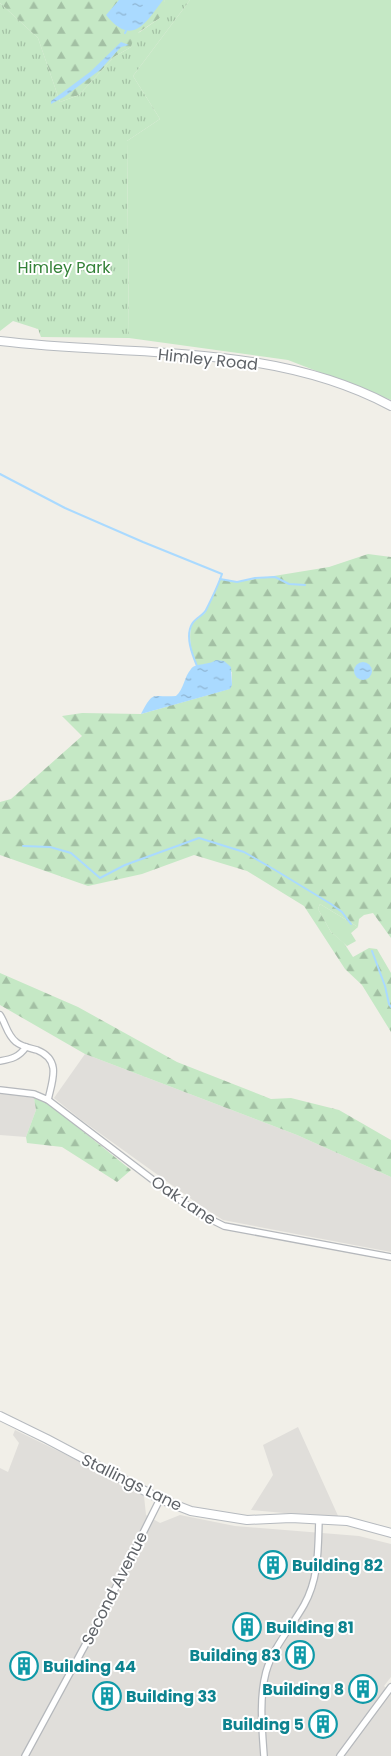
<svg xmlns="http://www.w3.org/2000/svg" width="391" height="1756" font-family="Poppins,sans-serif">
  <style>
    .industrial { fill: #e0deda }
    .green { fill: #c5e8c5 }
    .forest { fill: url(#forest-firs) }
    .park { fill: url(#park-tufts) }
    .water { fill: url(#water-ripples) }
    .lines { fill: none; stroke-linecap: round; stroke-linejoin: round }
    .stream { stroke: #aadaff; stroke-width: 2 }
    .street-casing { stroke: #b5b8bc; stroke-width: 8 }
    .secondary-casing { stroke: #b6babf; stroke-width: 10 }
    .street { stroke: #fff; stroke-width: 5.5 }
    .secondary { stroke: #fff; stroke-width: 8 }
    .labels { text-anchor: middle; stroke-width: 4; stroke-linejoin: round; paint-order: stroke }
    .park-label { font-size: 16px; fill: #348238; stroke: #fff }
    .street-label { font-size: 16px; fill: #5f6368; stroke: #fff }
    .culture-label { font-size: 16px; font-weight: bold; fill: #0d838f; stroke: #fff; text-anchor: start }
  </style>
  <defs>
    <pattern id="forest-firs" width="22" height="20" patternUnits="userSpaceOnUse" patternTransform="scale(1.25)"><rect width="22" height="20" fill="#c5e8c5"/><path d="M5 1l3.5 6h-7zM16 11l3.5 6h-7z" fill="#a3c0a4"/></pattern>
    <pattern id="park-tufts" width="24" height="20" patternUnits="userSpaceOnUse" patternTransform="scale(1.25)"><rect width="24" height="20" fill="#c5e8c5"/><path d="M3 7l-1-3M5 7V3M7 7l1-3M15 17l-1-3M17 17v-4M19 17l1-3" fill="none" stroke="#a3c0a4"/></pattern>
    <pattern id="water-ripples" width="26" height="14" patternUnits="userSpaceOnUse" patternTransform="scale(1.25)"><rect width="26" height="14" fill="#aadaff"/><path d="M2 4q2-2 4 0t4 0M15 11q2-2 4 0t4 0" fill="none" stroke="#8eb4d2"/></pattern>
  </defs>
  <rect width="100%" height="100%" fill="#f1efe8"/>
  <g class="industrial">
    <polygon points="85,1054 297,1135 391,1177 391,1252 223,1220 201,1206 80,1119 54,1098"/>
    <polygon points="0,1093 34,1098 36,1110 26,1137 0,1135"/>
    <polygon points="298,1427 339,1518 251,1510 273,1475 263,1445"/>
    <polygon points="15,1430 81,1462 144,1496 146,1515 160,1523 180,1515 235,1526 359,1536 391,1544 391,1677 384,1686 391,1692 391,1756 0,1756 0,1468 8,1472 19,1443 13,1435"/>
  </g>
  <g class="green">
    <polygon points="190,0 391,0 391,400 288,360 129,338 127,141 160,119 133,76"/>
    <polygon points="320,904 358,927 351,933 356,941 347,946 331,932 318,909"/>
  </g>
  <g class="forest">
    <polygon points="0,0 165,0 160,18 139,32 131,47 114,57 79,95 60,102 38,38 0,3"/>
    <path d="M 368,554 L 391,557 L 391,938 L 373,913 L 364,915 L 359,919 L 358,927 L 320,904 L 318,909 L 331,932 L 344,943 L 353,957 L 369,948 L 377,949 L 391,973 L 391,1032 L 362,985 L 345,969 L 304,906 L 247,871 L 194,855 L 142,874 L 88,886 L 0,855 L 0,802 L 11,799 L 82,736 L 62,716 L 82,713 L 141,714 L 229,689 L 232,685 L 232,672 L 213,663 L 197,666 C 191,651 188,639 192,623 L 205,613 L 220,579 L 237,582 L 329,567 Z"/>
    <polygon points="0,973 78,1007 177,1062 271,1099 291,1098 339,1110 391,1140 391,1177 297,1135 85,1054 0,1005"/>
    <polygon points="34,1098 50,1105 131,1170 117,1182 62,1147 27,1143 26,1137 36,1110"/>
  </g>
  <polygon class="park" points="165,0 190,0 133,76 160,119 127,141 129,338 41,337 38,329 13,321 0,331 0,3 38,38 60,102 79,95 114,57 131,47 134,36 160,18 159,12"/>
  <g class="water">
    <path d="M 119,0 L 163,0 C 145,24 132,47 106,15 Z"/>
    <polygon points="121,42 129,45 121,47 100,70 64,97 51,104 51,101 90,72"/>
    <path d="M 216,660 L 224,661 L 231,667 L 232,685 L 230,689 L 141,714 C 154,689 152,698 176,696 C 184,689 184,677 191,669 C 195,663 210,665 216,660 Z"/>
    <circle cx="363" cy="671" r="9"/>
  </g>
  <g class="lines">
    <g class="stream">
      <polyline points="125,33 126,31"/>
      <path d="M 0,474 L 65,508 L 143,542 L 222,574 C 218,586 212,598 206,610 C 203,616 195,618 192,624 C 185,636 192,654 197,666"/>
      <polyline points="220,579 237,582 255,578 275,577 289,584 305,585"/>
      <polyline points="23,846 50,847 71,853 100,878 125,865 199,838 244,852 275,870 331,904 342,912 351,924"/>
      <polyline points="372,951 385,986 389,1004 391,1007"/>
    </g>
    <defs>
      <g id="street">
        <path d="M 0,1015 C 6,1024 7,1035 16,1042 C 22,1047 30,1048 37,1050 C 62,1060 52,1081 48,1100"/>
        <path d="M 0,1061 C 12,1059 19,1057 26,1047"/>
        <polyline points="0,1090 34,1094 48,1100 174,1196 204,1216 224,1226 391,1257"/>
        <polyline points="25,1756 109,1601 160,1499"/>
        <path d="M 264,1756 C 262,1728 259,1699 266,1672 C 273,1647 291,1628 304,1605 C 319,1578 318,1550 319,1519"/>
        <polyline points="340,1756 391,1687"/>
      </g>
      <g id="secondary">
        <path d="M 0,341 C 130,357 272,342 391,406"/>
        <polyline points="0,1416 47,1439 160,1499 191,1511 247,1520 291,1518 347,1521 391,1533"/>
      </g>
    </defs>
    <use href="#street" class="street-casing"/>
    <use href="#secondary" class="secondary-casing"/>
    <use href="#street" class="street"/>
    <use href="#secondary" class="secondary"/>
  </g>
  <defs>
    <symbol id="building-ring" viewBox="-11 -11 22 22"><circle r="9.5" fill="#fff" stroke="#0f9aa8" stroke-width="1.5"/><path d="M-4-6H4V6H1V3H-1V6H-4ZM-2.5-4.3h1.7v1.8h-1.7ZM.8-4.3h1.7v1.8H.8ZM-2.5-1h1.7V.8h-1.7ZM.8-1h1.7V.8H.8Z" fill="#0f9aa8"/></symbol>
  </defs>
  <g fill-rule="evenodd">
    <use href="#building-ring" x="257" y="1549" width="32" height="32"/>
    <use href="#building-ring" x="231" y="1611" width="32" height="32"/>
    <use href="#building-ring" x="284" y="1639" width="32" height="32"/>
    <use href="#building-ring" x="8" y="1650" width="32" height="32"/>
    <use href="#building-ring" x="347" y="1673" width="32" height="32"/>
    <use href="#building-ring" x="91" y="1680" width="32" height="32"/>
    <use href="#building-ring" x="307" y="1708" width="32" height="32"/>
  </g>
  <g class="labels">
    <g class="park-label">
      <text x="64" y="273">Himley Park</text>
    </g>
    <g class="street-label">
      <text transform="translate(208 359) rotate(6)" y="6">Himley Road</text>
      <text transform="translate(184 1200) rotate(34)" y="6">Oak Lane</text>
      <text transform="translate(132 1482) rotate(26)" y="6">Stallings Lane</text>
      <text transform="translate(114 1588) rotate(-63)" y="6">Second Avenue</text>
    </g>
    <g class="culture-label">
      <text x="292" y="1571">Building 82</text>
      <text x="266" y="1633">Building 81</text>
      <text x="281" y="1661" text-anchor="end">Building 83</text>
      <text x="43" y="1672">Building 44</text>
      <text x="344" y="1695" text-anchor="end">Building 8</text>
      <text x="126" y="1702">Building 33</text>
      <text x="304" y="1730" text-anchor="end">Building 5</text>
    </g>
  </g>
</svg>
